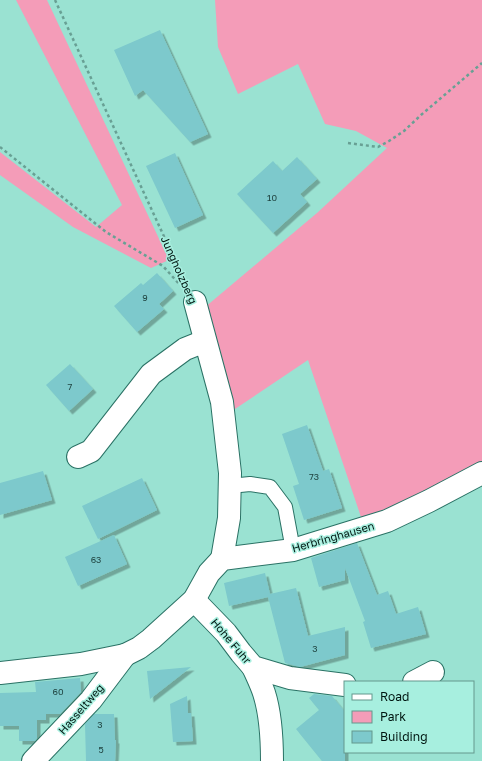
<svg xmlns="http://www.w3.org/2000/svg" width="482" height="761" font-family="'Golos Text',sans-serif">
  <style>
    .green { fill: #f49cb8 }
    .building { fill: #7dc9cc; filter: url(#shadow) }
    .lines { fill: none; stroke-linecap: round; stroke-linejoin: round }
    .lane-casing { stroke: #2a7265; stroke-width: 16 }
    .street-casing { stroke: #2a7265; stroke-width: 24 }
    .path { stroke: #68a094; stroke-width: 2.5; stroke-dasharray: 3 3; stroke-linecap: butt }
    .lane { stroke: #fff; stroke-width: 14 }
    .street { stroke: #fff; stroke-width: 22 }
    .labels { text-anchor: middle; stroke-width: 3; stroke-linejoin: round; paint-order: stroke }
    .number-label { font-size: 9px; fill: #1f4340 }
    .street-label { font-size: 11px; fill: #001611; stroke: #a7efdf }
  </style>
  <defs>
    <filter id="shadow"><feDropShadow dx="3.5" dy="3.5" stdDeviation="0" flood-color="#0004"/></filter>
  </defs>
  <rect width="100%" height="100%" fill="#9ae2d2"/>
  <g class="green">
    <polygon points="16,0 47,0 169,260 151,268 73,227 0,175 0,152 96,227 122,205"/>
    <polygon points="215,0 482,0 482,461 411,502 362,520 308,360 229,413 204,308 317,213 387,148 356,131 325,124 298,64 238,94 218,47"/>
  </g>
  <g class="building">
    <polygon points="160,30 208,134 190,142 143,90 135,96 114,50"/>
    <polygon points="175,153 203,215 175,228 146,166"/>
    <polygon points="297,157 317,179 300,194 307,202 273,233 237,194 273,161 282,171"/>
    <polygon points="157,273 173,291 159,304 164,309 137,332 114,306 141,283 143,285"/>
    <polygon points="70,364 93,389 69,411 46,385"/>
    <polygon points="307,425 323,471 329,469 342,508 304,520 293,486 299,484 282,434"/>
    <polygon points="43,471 52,500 0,515 0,483"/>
    <polygon points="142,478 157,510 98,539 82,506"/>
    <polygon points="114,535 127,564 78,586 65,557"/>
    <polygon points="357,543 377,595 388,591 396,614 418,607 426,634 371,648 363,622 365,621 345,568 345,580 319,587 311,558"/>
    <polygon points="265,573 270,594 296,588 308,636 345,627 345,655 300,667 285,663 268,597 229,606 224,583"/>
    <polygon points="191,667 150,699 147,671"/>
    <polygon points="80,678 81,692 60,714 46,714 46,720 37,720 37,738 35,741 19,741 19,726 0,726 0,693 36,692 35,682"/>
    <polygon points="314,694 332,696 345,712 345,761 322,761 296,729 319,710 309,698"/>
    <polygon points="187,696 188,713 191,713 193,741 173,742 170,704"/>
    <polygon points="94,714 114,714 115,740 116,740 115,761 86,761 85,724"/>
  </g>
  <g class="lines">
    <defs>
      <polyline id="lane" points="230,486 250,484 270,487 285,507 293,550"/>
      <g id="street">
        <polyline points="195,302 222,402 230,473 229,518 222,559"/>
        <polyline points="78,457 91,451 151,374 185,349 205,341"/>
        <polyline points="194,600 226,633 241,653 253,667 290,678 345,685"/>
        <path d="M 253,667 C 257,676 261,684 264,693 C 271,715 272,738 272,761"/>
        <polyline points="0,673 81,664 125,655 139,648 151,639 194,600 209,573 222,559 293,550 387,521 429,501 482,473"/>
        <polyline points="414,682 433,672"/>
        <polyline points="33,761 91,700 125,655"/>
      </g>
    </defs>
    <use href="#lane" class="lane-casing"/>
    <use href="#street" class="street-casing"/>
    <g class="path">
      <polyline points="55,0 185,282"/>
      <polyline points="348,143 378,147 389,141 404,131 421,115 482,63"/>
      <polyline points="0,147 106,232 163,266 180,285"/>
    </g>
    <use href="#lane" class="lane"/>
    <use href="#street" class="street"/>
  </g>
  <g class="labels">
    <g class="number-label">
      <text x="272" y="201">10</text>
      <text x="145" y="301">9</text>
      <text x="70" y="390">7</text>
      <text x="314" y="480">73</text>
      <text x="96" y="563">63</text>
      <text x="315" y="652">3</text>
      <text x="58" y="695">60</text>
      <text x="100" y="728">3</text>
      <text x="101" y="753">5</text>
    </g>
    <g class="street-label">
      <text transform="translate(179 270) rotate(66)" y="4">Jungholzberg</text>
      <text transform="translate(333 537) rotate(-16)" y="4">Herbringhausen</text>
      <text transform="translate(231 641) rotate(50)" y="4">Hohe Fuhr</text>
      <text transform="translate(81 709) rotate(-49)" y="4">Hasseltweg</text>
    </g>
  </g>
  <rect x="344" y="681" width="130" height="72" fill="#a7efdf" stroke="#64988d"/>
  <rect x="352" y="694" width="20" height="6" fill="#ffffff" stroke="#64988d"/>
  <text x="380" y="701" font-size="12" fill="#001611">Road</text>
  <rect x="352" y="711" width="20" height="12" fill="#f49cb8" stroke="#64988d"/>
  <text x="380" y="721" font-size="12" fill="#001611">Park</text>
  <rect x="352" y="731" width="20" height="12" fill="#7dc9cc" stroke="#64988d"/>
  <text x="380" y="741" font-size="12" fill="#001611">Building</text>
</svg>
